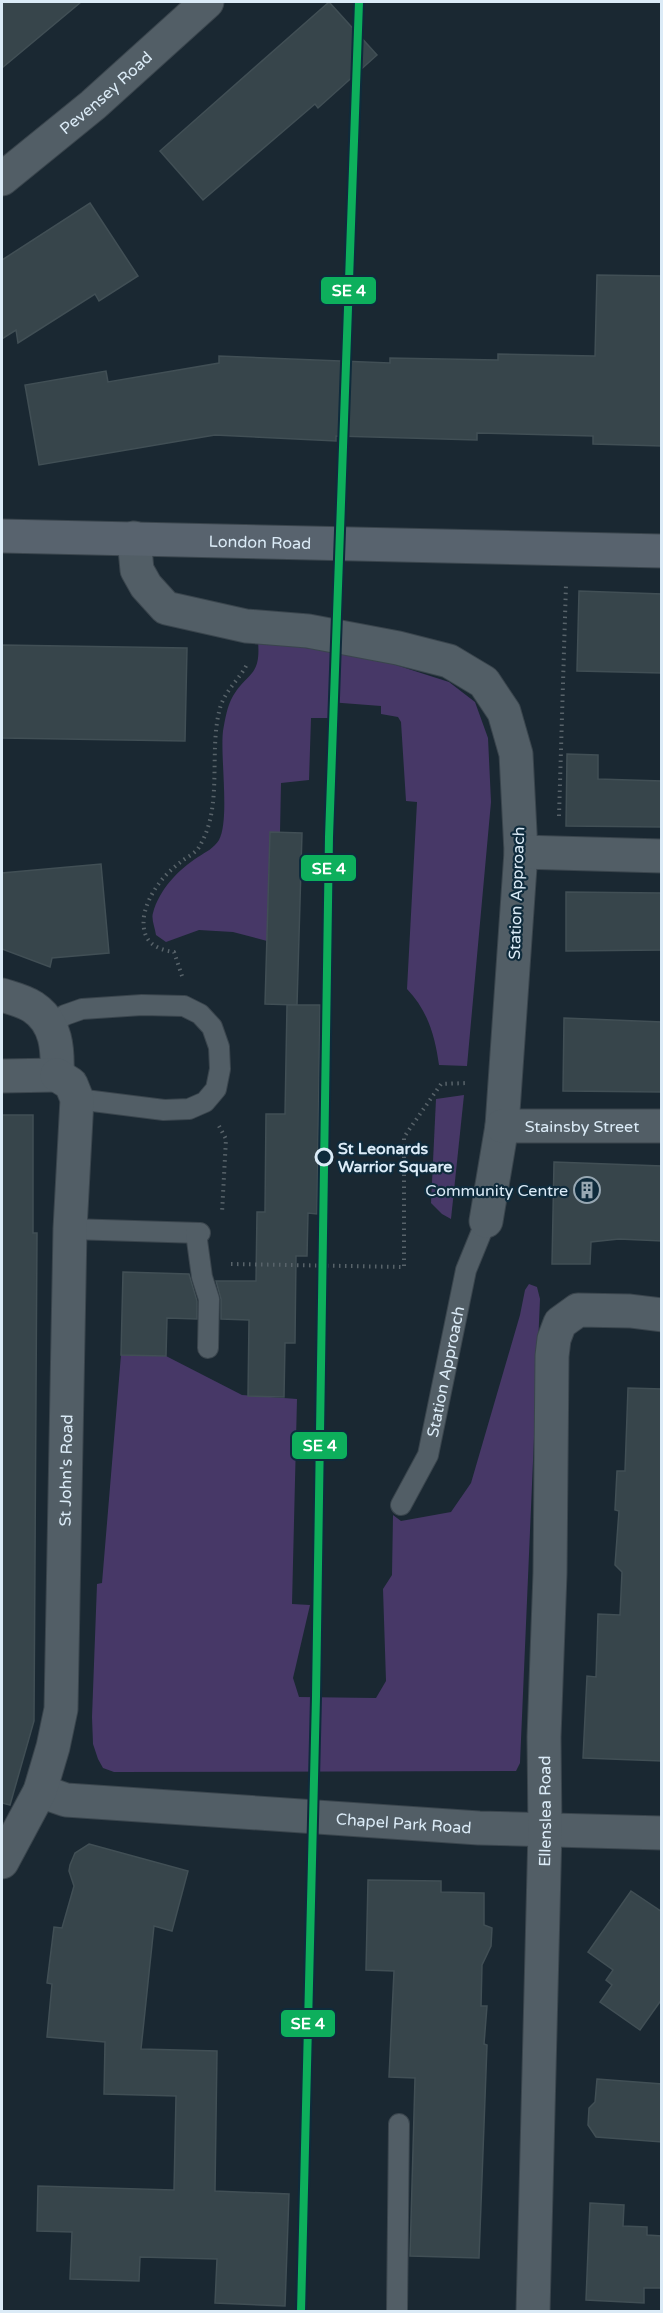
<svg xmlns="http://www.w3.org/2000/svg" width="663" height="2313" font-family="'Varela Round',sans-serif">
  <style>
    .green { fill: #473867 }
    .building { fill: #37454b; stroke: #414f55; stroke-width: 1.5 }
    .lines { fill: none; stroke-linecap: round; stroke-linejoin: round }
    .lane-casing { stroke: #3a454d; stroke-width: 22 }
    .street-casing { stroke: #3a454d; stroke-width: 35 }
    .primary-casing { stroke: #3a454d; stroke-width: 35 }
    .path { stroke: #58636a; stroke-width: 4; stroke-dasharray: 1.5 4.5; stroke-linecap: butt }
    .lane { stroke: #525e66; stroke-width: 20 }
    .street { stroke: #525e66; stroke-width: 33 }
    .primary { stroke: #58636e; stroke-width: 33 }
    .rail-1-casing { stroke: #0f2b3c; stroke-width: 12 }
    .rail-1 { stroke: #0daf5c; stroke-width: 8 }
    .stop-dot { fill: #0f2b3c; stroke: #dbebf7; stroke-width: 3 }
    .labels { text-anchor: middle; stroke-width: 4.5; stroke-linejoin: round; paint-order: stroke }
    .street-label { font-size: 16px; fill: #dbebf7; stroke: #0f2b3c }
    .stop-label { font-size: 16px; font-weight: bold; fill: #dbebf7; stroke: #0f2b3c; text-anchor: start }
    .poi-label { font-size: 16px; fill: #dbebf7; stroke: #0f2b3c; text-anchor: end }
    .line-badge { stroke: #0f2b3c; stroke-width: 2 }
    .badge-label { font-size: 16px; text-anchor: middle; font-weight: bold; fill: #fff }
  </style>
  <rect width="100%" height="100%" fill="#1a2832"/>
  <g class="green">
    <path d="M 258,641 L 374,658 L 449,682 L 475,702 L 488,738 L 491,802 L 467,1066 L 439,1065 C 435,1036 428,1011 407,989 L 417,802 L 406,801 L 401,722 L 398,717 L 381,714 L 381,706 L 329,702 L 329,718 L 311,718 L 309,780 L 281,783 L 280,832 L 270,832 L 267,941 L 233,932 L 199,930 L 166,942 L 156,935 C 155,928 151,919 153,913 C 159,890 178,870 198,857 C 206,852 214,848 219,840 C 230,819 220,757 223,731 C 225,720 227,706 233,696 C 248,671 261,677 258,641 Z"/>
    <polygon points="464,1095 451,1219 442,1214 431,1203 436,1099"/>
    <polygon points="529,1284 537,1287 540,1299 520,1763 516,1771 114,1772 103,1768 98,1759 93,1744 92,1717 97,1584 102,1583 121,1355 166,1356 242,1395 297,1399 292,1604 310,1605 293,1678 299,1697 376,1698 386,1681 383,1589 392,1575 393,1515 401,1521 451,1512 471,1483 520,1315 525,1290"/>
  </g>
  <g class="building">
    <polygon points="2,2 81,2 2,68"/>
    <polygon points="329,2 377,55 318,108 315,104 203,200 160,151"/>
    <polygon points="90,203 138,276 99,301 95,294 18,343 16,330 2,339 2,260"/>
    <polygon points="597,275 662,276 662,446 593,444 593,436 477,433 477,440 336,436 336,441 215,435 39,465 25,385 106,371 108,382 219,363 219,356 390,363 390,358 498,360 498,354 595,356"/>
    <polygon points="579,591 662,594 662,673 577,671"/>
    <polygon points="2,645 187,648 185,741 2,738"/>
    <polygon points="567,754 598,755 598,779 662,781 662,827 566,826"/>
    <polygon points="270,832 302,833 297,1005 265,1004"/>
    <polygon points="101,864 109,953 52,958 50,967 2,949 2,873"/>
    <polygon points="566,892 662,893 662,950 566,951"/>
    <polygon points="287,1005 320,1005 317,1214 308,1213 307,1256 296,1256 295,1343 285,1343 284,1397 248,1396 249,1320 221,1319 221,1299 216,1281 256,1281 257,1212 265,1212 266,1114 285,1114"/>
    <polygon points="564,1018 662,1022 662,1092 563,1091"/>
    <polygon points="2,1115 33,1115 33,1233 37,1233 34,1721 10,1805 2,1803"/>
    <polygon points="554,1162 662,1166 662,1241 619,1239 591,1242 590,1264 552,1264"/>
    <polygon points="123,1272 189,1274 197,1301 197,1319 167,1318 166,1356 121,1355"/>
    <polygon points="628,1388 662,1389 662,1761 583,1758 587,1676 596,1677 598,1614 620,1615 622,1572 615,1565 619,1511 615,1510 617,1471 625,1471"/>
    <polygon points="89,1844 188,1871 172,1931 154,1926 141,2049 217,2051 215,2191 289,2194 285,2306 215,2303 217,2259 140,2257 139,2281 70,2279 72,2232 37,2231 38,2186 174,2190 176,2096 104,2094 105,2042 47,2037 52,1984 47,1983 54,1927 62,1928 74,1886 69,1871 70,1865 75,1853"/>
    <polygon points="368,1880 441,1881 441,1892 484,1893 484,1925 492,1928 491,1946 482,1965 481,2006 487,2006 484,2044 487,2045 479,2258 410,2256 415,2078 389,2077 394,1971 366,1970"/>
    <polygon points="631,1891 662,1912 662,1999 640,2030 600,2002 612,1985 606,1980 613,1970 588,1952"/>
    <polygon points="597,2079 662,2084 662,2142 596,2137 588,2125 589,2108 595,2102"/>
    <polygon points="590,2203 624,2205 623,2226 647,2227 647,2235 662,2236 662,2288 644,2288 644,2303 586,2300"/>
  </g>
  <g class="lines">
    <defs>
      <g id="lane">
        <polyline points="50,1025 65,1015 82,1009 142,1005 184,1006 200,1014 212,1027 219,1047 220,1069 216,1089 205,1102 189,1109 164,1110 77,1099"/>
        <polyline points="70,1229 200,1233"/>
        <polyline points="196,1233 202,1277 209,1299 208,1348"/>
        <path id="s1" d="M 401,1505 L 428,1455 L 466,1270 L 486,1221"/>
        <polyline points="397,2312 399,2124"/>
      </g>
      <g id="street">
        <path id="s2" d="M 2,179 L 93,105 L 207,2"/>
        <polyline points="134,538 137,570 146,586 166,608 246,626 308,631 398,648 449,661 484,682 504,712 516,754 521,852 502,1126 486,1221"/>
        <polyline points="521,852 662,856"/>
        <path d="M 2,995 C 11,998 24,1001 33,1007 C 57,1023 58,1050 57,1075"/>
        <polyline points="2,1076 57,1075"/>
        <path id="s3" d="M 502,1126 L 662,1126"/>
        <path id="s4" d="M 40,1791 L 66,1800 L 479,1828 L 662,1833"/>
        <path id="s5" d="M 2,1862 L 40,1791 L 53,1747 L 61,1709 L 70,1229 L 77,1099 L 71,1084 L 57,1075"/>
        <path id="s6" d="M 533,2312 L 545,1830 L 544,1737 L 550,1573 L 552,1356 L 554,1339 L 560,1323 L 578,1310 L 630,1311 L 662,1315"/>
      </g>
      <g id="primary">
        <path id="s7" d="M 2,536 L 662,551"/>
      </g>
    </defs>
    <use href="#lane" class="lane-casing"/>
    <use href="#street" class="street-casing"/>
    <use href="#primary" class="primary-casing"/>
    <g class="path">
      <polyline points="559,816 566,584"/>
      <path d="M 182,976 L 174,952 C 153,949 141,940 144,916 C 148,894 164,874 182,861 C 187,857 196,853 199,847 C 224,807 208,752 220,708 C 225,690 241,678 248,662"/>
      <polyline points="219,1126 226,1139 222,1213"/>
      <polyline points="231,1264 404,1267 404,1137 441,1084 468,1083"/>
    </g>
    <use href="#lane" class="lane"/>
    <use href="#street" class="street"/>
    <use href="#primary" class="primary"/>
    <defs>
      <polyline id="rail-1" points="301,2312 316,1697 329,837 359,2"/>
    </defs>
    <use href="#rail-1" class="rail-1-casing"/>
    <use href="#rail-1" class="rail-1"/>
  </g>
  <defs>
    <symbol id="building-ring" viewBox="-11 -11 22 22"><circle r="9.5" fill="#0f2b3c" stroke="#97a7b2" stroke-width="1.5"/><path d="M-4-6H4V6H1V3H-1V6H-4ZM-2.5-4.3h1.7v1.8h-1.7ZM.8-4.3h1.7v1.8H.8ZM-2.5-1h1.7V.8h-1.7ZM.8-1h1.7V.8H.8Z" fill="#97a7b2"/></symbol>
  </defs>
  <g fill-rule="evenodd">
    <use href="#building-ring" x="572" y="1175" width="30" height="30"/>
  </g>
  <circle class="stop-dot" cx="324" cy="1157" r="8"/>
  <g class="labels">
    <g class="street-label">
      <text dy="6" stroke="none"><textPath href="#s2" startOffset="135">Pevensey Road</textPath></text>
      <text dy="6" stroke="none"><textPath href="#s7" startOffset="258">London Road</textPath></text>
      <text transform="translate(516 893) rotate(-88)" y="6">Station Approach</text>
      <text dy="6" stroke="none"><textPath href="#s3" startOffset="80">Stainsby Street</textPath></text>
      <text dy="6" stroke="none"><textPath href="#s1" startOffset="142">Station Approach</textPath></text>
      <text dy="6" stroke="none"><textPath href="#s5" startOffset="404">St John's Road</textPath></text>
      <text dy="6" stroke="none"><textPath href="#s6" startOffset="501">Ellenslea Road</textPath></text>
      <text dy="6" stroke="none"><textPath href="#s4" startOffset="366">Chapel Park Road</textPath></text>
    </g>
    <g class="stop-label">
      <text x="338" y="1154">St Leonards<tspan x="338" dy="18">Warrior Square</tspan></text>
    </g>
    <g class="poi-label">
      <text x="568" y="1196">Community Centre</text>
    </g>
  </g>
  <g class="line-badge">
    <rect x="320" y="276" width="57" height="29" rx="6" fill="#0daf5c"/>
    <rect x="300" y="854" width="57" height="28" rx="6" fill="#0daf5c"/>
    <rect x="291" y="1431" width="57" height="29" rx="6" fill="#0daf5c"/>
    <rect x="280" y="2009" width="56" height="29" rx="6" fill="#0daf5c"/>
  </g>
  <g class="badge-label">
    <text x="349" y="296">SE 4</text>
    <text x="329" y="874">SE 4</text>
    <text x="320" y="1451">SE 4</text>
    <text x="308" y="2029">SE 4</text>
  </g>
  <rect width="663" height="2313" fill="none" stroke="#dbebf7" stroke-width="6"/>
</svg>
